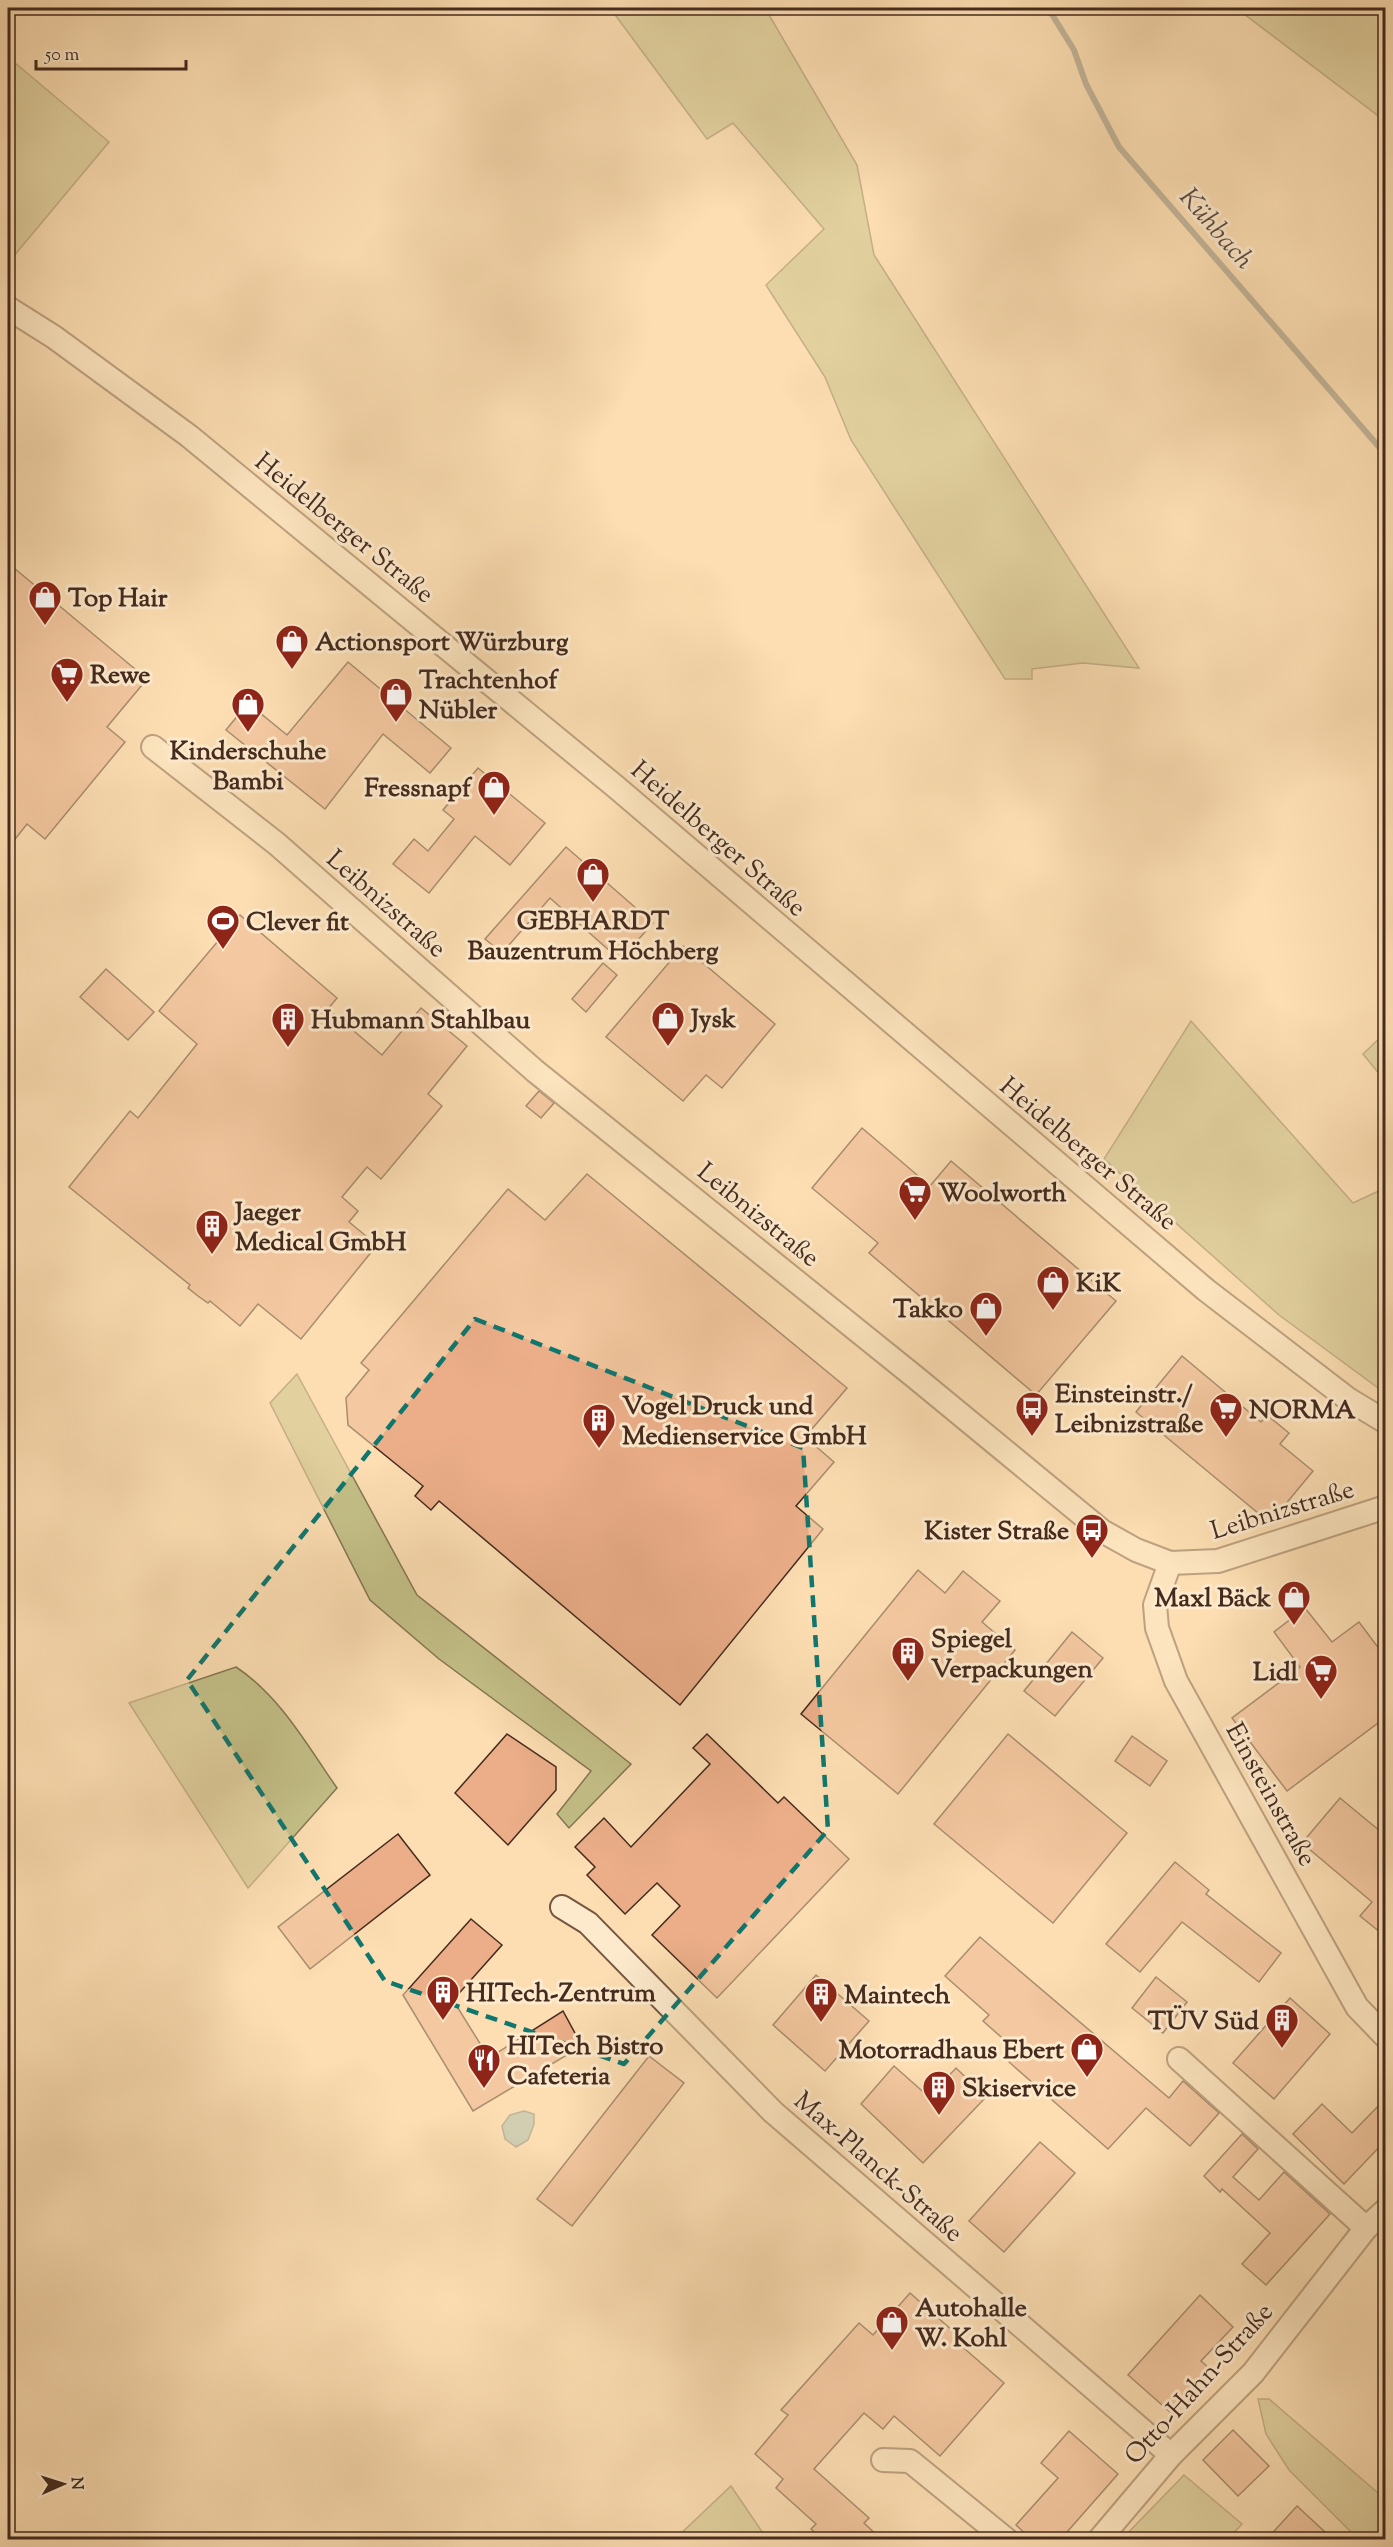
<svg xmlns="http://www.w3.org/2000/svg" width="1393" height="2547" font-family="'Sorts Mill Goudy',serif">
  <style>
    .green { fill: #c4c088; stroke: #847553; stroke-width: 1.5 }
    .water { fill: #a0bbb1; stroke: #7c8176; stroke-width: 1.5 }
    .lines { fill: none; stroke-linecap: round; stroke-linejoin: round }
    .stream { stroke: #7c8176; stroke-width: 6 }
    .building { fill: #ebae89; stroke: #452a1e; stroke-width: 1.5 }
    .minor-casing { stroke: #735743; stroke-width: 26 }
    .minor { stroke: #fdeacd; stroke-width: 22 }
    .marked { fill: none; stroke: #0f766e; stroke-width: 4.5; stroke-dasharray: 12 8; stroke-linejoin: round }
    .labels { text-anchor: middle; stroke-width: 6; stroke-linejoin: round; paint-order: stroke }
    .street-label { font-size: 26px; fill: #452a1e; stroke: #fdeacd }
    .poi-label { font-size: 26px; font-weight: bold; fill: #452a1e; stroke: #fdeacd; text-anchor: start }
    .water-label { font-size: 27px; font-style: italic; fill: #5c4e43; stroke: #fdeacd }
  </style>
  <rect width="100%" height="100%" fill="#fcdeb2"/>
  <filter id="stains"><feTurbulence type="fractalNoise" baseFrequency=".00333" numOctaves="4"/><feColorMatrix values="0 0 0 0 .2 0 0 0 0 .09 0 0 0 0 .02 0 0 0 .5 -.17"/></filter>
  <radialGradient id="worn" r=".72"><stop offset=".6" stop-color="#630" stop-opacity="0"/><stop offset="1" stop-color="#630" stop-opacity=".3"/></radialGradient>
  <g class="green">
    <polygon points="610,8 765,8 857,165 874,255 1139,668 1083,663 1032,669 1032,679 1005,679 851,440 825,377 766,285 824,229 733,123 707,139"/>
    <polygon points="1236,8 1385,8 1385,121"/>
    <polygon points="8,57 109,142 8,263"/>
    <polygon points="1191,1021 1353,1203 1385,1188 1385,1393 1279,1315 1104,1159"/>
    <polygon points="1385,1033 1385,1081 1363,1054"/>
    <polygon points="297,1374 417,1595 631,1764 569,1828 557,1814 591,1771 439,1659 370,1600 270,1403"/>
    <path d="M 236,1667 C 280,1696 307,1745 337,1788 L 248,1888 L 129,1703 Z"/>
    <polygon points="1258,2399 1269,2399 1385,2499 1385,2539 1358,2539 1289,2470 1266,2434"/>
    <polygon points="1184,2475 1242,2524 1228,2539 1122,2539"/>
    <polygon points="731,2486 767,2539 675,2539"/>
  </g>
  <polygon class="water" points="524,2111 534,2114 534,2124 528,2140 516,2147 505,2139 502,2126 510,2115"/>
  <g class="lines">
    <polyline class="stream" points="1048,8 1074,50 1086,84 1119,147 1386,455"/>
  </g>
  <g class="building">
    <polygon points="8,563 147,679 107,727 125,742 45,839 27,824 8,848"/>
    <polygon points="348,662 451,748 430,773 383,734 325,809 226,730 248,703 287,735"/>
    <polygon points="478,768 545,823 510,865 475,836 429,893 393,864 414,839 428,851 454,819 443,810"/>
    <polygon points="566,847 653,923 620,960 550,898 502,953 485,939"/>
    <polygon points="240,915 337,998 328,1009 382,1055 421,1008 467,1046 428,1094 442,1106 381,1179 367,1167 342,1197 358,1211 349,1222 377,1245 301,1339 258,1304 240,1326 210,1301 208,1303 198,1296 188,1288 190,1285 69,1187 130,1111 138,1118 197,1044 159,1011"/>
    <polygon points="683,946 775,1024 722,1088 706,1075 683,1101 606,1037"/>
    <polygon points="603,963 617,975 586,1012 572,999"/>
    <polygon points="106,969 154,1012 128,1040 80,997"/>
    <polygon points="539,1091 554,1103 541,1118 526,1106"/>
    <polygon points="862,1128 930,1186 951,1161 1116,1301 1036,1395 869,1253 878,1243 812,1188"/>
    <polygon points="587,1174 847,1388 805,1437 834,1462 796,1506 823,1529 680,1705 439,1501 431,1510 415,1496 423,1486 348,1425 346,1398 369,1370 361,1363 508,1189 545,1220"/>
    <polygon points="1182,1356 1261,1422 1267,1415 1289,1433 1280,1444 1313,1471 1270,1523 1136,1412"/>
    <polygon points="918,1570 945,1593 963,1571 1000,1601 982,1622 1015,1650 898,1794 801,1714"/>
    <polygon points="1305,1608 1332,1642 1359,1622 1386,1658 1386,1717 1287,1791 1232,1718 1300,1667 1274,1632"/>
    <polygon points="1072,1632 1103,1658 1055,1716 1024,1691"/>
    <polygon points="507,1734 556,1767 556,1790 508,1845 455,1793"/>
    <polygon points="707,1734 778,1803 784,1797 849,1859 717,1998 652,1935 680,1906 657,1883 625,1914 587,1875 595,1867 575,1847 604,1818 631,1847 710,1764 693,1748"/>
    <polygon points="1008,1734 1127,1833 1053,1923 934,1824"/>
    <polygon points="1132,1736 1167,1761 1150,1786 1115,1761"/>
    <polygon points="1340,1798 1386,1836 1386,1937 1360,1916 1372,1902 1302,1843"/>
    <polygon points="398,1834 430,1875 310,1969 278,1927"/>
    <polygon points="1175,1862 1209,1890 1206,1894 1281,1953 1259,1982 1182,1922 1140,1972 1106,1944"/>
    <polygon points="471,1919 502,1945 453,2000 489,2058 563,2011 582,2046 473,2111 403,1995"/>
    <polygon points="980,1937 1169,2098 1183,2081 1219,2113 1190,2146 1146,2108 1108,2149 1009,2062 1017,2051 983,2021 989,2015 945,1976"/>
    <polygon points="816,1975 869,2021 825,2071 773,2025"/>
    <polygon points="1156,1977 1187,2002 1163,2033 1132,2008"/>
    <polygon points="1290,1998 1330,2034 1274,2099 1233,2063"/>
    <polygon points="649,2056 684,2083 572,2226 537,2199"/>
    <polygon points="894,2066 929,2097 956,2068 986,2097 923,2163 861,2104"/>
    <polygon points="1386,2098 1386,2140 1344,2184 1293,2134 1322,2104 1352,2133"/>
    <polygon points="1242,2134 1258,2149 1233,2177 1259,2200 1284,2172 1330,2214 1266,2285 1242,2264 1270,2233 1222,2189 1220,2192 1204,2176"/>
    <polygon points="1040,2142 1075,2173 1004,2252 969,2221"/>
    <polygon points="910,2293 962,2339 958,2343 1004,2383 940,2456 894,2416 883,2429 864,2413 814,2469 869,2518 864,2523 882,2540 823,2540 811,2529 816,2524 776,2488 783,2479 755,2454 788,2415 781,2410 859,2323 873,2335"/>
    <polygon points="1200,2295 1233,2327 1201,2361 1209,2368 1170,2412 1128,2375"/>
    <polygon points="1233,2430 1269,2466 1238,2496 1203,2460"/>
    <polygon points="1069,2431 1118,2474 1060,2540 1032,2540 1016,2525 1058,2478 1041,2463"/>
    <polygon points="1297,2506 1325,2532 1317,2540 1266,2540"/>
  </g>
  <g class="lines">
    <defs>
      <g id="minor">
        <polyline points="8,308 54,337 189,436 616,787 1206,1290 1348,1399 1386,1422"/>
        <polyline points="153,747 277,844 535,1071 915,1377 1102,1531 1136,1550 1170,1563 1218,1561 1386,1507"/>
        <polyline points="1170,1563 1155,1605 1157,1628 1176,1681 1357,2007 1386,2037"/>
        <polyline points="562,1907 588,1923 773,2112 1171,2455"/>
        <polyline points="1179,2059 1366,2228"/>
        <polyline points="883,2460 910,2461 1007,2540"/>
        <polyline points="1099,2540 1171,2455 1253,2373 1366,2228 1386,2210"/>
      </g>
    </defs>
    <use href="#minor" class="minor-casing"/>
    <use href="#minor" class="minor"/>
  </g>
  <path d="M0 0H1393V2547H0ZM 475,1319 L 803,1448 L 828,1830 L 624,2064 L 385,1981 L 187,1680 Z" fill="#fcdeb2" fill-opacity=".55" fill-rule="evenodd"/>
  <path class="marked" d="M 475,1319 L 803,1448 L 828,1830 L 624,2064 L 385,1981 L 187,1680 Z"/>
  <defs>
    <symbol id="shop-pin" viewBox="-11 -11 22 30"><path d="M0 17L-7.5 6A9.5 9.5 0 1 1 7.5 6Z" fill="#8f2418" stroke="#fdeacd"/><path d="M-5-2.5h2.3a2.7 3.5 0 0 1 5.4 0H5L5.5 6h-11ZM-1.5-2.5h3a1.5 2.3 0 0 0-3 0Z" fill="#fff"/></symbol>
    <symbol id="supermarket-pin" viewBox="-11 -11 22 30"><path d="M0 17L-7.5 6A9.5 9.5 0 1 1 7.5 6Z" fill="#8f2418" stroke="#fdeacd"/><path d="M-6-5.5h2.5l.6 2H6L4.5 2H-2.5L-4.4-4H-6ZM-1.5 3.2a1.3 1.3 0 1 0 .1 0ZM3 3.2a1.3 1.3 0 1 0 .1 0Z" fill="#fff"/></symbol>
    <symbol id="stadium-pin" viewBox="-11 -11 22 30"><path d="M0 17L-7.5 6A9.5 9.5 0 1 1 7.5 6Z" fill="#8f2418" stroke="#fdeacd"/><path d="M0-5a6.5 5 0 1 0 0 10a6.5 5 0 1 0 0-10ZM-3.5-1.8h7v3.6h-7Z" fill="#fff"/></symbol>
    <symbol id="building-pin" viewBox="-11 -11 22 30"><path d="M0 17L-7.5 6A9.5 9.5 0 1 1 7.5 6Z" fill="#8f2418" stroke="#fdeacd"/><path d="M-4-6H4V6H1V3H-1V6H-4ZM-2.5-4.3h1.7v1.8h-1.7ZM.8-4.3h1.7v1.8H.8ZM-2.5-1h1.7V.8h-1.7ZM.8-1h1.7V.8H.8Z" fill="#fff"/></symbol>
    <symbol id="bus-pin" viewBox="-11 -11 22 30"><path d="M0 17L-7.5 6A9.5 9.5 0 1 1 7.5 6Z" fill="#8f2418" stroke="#fdeacd"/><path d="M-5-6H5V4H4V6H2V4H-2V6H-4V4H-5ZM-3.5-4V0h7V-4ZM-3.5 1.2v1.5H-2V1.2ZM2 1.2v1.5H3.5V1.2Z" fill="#fff"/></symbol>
    <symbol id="restaurant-pin" viewBox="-11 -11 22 30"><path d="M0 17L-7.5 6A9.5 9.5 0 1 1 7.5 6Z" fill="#8f2418" stroke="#fdeacd"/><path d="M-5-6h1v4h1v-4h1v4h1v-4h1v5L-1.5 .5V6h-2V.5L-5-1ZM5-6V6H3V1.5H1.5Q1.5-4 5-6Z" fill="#fff"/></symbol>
  </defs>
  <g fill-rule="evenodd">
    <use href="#shop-pin" x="26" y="578" width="38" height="52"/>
    <use href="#shop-pin" x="273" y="622" width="38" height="52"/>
    <use href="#supermarket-pin" x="48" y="655" width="38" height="52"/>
    <use href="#shop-pin" x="377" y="675" width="38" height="52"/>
    <use href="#shop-pin" x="229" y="685" width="38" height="52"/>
    <use href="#shop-pin" x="475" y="768" width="38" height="52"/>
    <use href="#shop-pin" x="574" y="855" width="38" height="52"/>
    <use href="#stadium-pin" x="204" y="902" width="38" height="52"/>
    <use href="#shop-pin" x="649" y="999" width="38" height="52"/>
    <use href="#building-pin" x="269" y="1000" width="38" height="52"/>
    <use href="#supermarket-pin" x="896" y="1173" width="38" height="52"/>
    <use href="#building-pin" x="193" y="1207" width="38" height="52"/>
    <use href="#shop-pin" x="1034" y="1263" width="38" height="52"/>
    <use href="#shop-pin" x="967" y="1289" width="38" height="52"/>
    <use href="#bus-pin" x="1013" y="1389" width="38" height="52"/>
    <use href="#supermarket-pin" x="1207" y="1390" width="38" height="52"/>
    <use href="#building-pin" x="580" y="1401" width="38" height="52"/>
    <use href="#bus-pin" x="1073" y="1511" width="38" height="52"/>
    <use href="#shop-pin" x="1275" y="1578" width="38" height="52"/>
    <use href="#building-pin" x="889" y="1634" width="38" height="52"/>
    <use href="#supermarket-pin" x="1302" y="1652" width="38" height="52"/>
    <use href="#building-pin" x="424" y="1973" width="38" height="52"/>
    <use href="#building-pin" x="802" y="1975" width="38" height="52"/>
    <use href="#building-pin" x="1263" y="2001" width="38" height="52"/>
    <use href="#shop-pin" x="1068" y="2030" width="38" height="52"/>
    <use href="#restaurant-pin" x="465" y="2041" width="38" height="52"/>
    <use href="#building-pin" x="920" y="2068" width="38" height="52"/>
    <use href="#shop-pin" x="873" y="2303" width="38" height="52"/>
  </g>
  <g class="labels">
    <g class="street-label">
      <text transform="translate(345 527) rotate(39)" y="9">Heidelberger Straße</text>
      <text transform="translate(719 838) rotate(41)" y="9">Heidelberger Straße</text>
      <text transform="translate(387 903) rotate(41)" y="9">Leibnizstraße</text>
      <text transform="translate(1089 1153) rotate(40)" y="9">Heidelberger Straße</text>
      <text transform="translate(759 1214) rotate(39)" y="9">Leibnizstraße</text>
      <text transform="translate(1282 1509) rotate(-17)" y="9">Leibnizstraße</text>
      <text transform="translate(1272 1794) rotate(61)" y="9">Einsteinstraße</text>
      <text transform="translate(879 2166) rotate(41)" y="9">Max-Planck-Straße</text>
      <text transform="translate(1198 2383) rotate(-48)" y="9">Otto-Hahn-Straße</text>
    </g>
    <g class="poi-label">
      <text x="68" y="606">Top Hair</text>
      <text x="315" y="650">Actionsport Würzburg</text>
      <text x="90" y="683">Rewe</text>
      <text x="419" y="688">Trachtenhof<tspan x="419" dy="30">Nübler</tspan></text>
      <text x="248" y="759" text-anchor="middle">Kinderschuhe<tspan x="248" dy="30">Bambi</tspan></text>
      <text x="471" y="796" text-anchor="end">Fressnapf</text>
      <text x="593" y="929" text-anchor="middle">GEBHARDT<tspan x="593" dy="30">Bauzentrum Höchberg</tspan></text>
      <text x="246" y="930">Clever fit</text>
      <text x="691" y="1027">Jysk</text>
      <text x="311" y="1028">Hubmann Stahlbau</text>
      <text x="938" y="1201">Woolworth</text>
      <text x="235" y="1220">Jaeger<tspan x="235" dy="30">Medical GmbH</tspan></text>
      <text x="1076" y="1291">KiK</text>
      <text x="963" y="1317" text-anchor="end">Takko</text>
      <text x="1055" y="1402">Einsteinstr./<tspan x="1055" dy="30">Leibnizstraße</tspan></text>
      <text x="622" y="1414">Vogel Druck und<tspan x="622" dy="30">Medienservice GmbH</tspan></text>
      <text x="1249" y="1418">NORMA</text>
      <text x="1069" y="1539" text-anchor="end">Kister Straße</text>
      <text x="1271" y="1606" text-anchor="end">Maxl Bäck</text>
      <text x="931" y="1647">Spiegel<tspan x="931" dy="30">Verpackungen</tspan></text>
      <text x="1298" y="1680" text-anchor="end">Lidl</text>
      <text x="466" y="2001">HITech-Zentrum</text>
      <text x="844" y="2003">Maintech</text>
      <text x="1259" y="2029" text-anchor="end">TÜV Süd</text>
      <text x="507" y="2054">HITech Bistro<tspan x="507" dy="30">Cafeteria</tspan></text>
      <text x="1064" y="2058" text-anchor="end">Motorradhaus Ebert</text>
      <text x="962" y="2096">Skiservice</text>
      <text x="915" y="2316">Autohalle<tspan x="915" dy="30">W. Kohl</tspan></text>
    </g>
    <g class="water-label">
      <text transform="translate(1217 228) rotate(49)" y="9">Kühbach</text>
    </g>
  </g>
  <rect width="1393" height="2547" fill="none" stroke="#fcdeb2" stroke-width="30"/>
  <rect x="9" y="9" width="1375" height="2529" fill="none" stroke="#452a1e" stroke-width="3"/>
  <rect x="15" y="15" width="1363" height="2517" fill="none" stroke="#452a1e" stroke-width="1.5"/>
  <g transform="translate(63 2484) rotate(87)" stroke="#fdeacd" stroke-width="4.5" paint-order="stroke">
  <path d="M0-4.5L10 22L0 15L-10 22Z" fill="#452a1e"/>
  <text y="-9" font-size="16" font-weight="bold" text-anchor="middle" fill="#452a1e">N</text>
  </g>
  <path d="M36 60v9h150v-9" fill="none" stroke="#452a1e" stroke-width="3"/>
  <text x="45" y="60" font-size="18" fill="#452a1e" stroke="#fdeacd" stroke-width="4.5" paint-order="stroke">50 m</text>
  <rect width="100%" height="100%" filter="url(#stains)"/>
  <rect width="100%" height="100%" fill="url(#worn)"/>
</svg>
